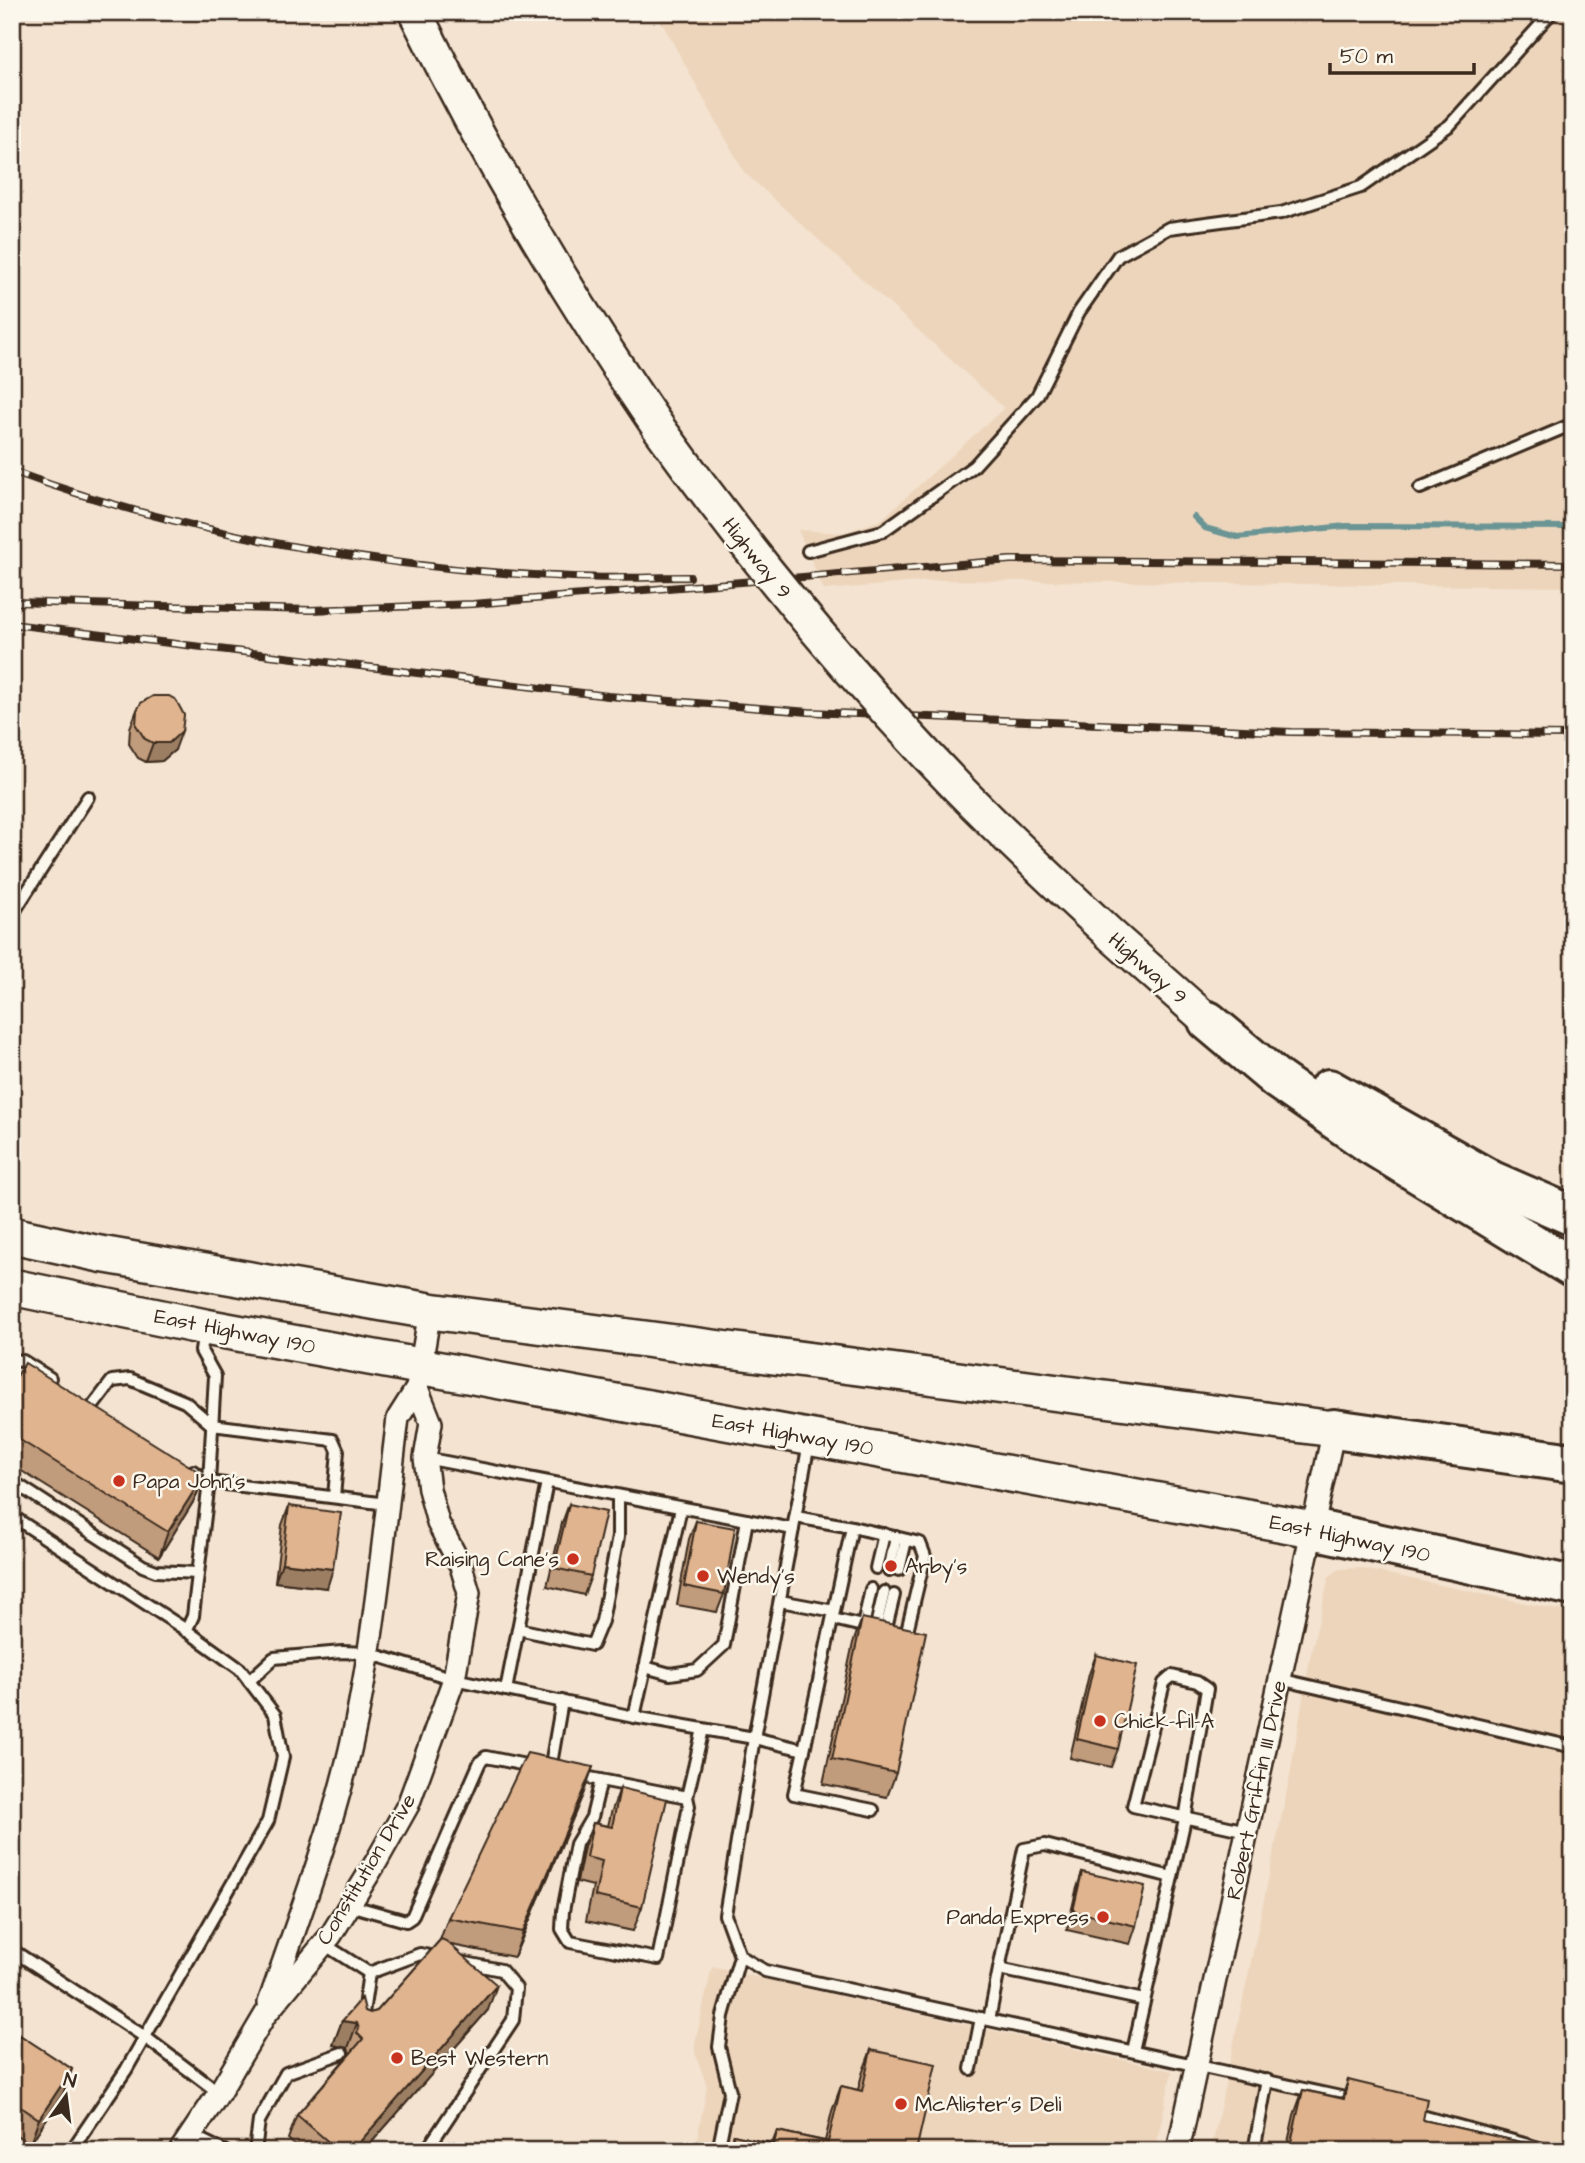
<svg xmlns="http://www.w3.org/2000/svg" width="1585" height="2163" font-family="'Architects Daughter',sans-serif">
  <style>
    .built { fill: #edd5bc }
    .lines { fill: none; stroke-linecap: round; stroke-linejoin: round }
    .stream { stroke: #6b9594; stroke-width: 6 }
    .lane-casing { stroke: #3b2a1e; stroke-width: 16 }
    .street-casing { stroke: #3b2a1e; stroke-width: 26 }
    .secondary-casing { stroke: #3b2a1e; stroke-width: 37 }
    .primary-casing { stroke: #3b2a1e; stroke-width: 40 }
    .highway-casing { stroke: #3b2a1e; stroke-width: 44 }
    .lane { stroke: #fbf7ec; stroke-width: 10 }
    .street { stroke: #fbf7ec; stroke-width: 21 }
    .secondary { stroke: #fbf7ec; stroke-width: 32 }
    .primary { stroke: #fbf7ec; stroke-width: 35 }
    .highway { stroke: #fbf7ec; stroke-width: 38 }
    .rail-casing { stroke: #3b2a1e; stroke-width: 8 }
    .rail { stroke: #fbf7ec; stroke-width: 5; stroke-dasharray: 16; stroke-linecap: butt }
    .secondary-bridge-casing { stroke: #3b2a1e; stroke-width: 37; stroke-linecap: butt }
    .secondary-bridge { stroke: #fbf7ec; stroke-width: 32 }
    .wall { fill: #c09b7b; stroke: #3b2a1e; stroke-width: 2 }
    .shaded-wall { fill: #9c7e64; stroke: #3b2a1e; stroke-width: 2 }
    .building { fill: #dfb48f; stroke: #3b2a1e; stroke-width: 2 }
    .poi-dot { fill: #c8321e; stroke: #fbf7ec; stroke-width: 2.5 }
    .labels { text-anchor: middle; stroke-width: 5; stroke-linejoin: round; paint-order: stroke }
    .street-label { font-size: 21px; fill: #3b2a1e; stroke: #fbf7ec }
    .poi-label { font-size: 21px; fill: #3b2a1e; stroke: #fbf7ec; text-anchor: start }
  </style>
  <rect width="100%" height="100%" fill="#f3e3d0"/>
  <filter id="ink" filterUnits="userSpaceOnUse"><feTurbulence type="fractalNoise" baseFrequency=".0143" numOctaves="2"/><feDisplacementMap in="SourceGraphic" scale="14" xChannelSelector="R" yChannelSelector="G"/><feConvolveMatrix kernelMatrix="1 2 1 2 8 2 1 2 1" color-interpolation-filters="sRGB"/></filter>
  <g filter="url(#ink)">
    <g class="built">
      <polygon points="656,12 1573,12 1573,587 942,580 824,590 798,530 844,533 881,520 1004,408 744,172"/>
      <polygon points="1359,1568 1573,1613 1573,2151 1211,2151 1289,1781 1310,1658 1329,1577 1339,1569"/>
      <polygon points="712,1967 1172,2071 1155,2151 695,2151 707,2086 695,2053 695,2043"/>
    </g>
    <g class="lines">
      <polyline class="stream" points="1194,517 1205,528 1237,537 1346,526 1573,527"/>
      <defs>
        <g id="lane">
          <polyline points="1420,488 1573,424"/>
          <polyline points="808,551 883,531 974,466 1037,396 1079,312 1118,256 1169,228 1281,213 1361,187 1450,125 1552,12"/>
          <polyline points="12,915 88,797"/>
          <polyline points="204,1332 201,1351 215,1376 209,1482 387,1504"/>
          <polyline points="12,1360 23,1361 50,1378"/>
          <polyline points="93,1406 112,1381 130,1379 185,1402 212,1425 333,1440 338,1451 334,1497"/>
          <polyline points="425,1458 793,1529"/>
          <polyline points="12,1481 143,1566 156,1571 198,1573"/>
          <polyline points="12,1516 183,1628 240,1669 275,1715 283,1757 268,1821 126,2070 71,2151"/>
          <polyline points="796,1517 852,1527 834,1611"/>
          <polyline points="852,1527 920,1543 925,1556 907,1631 897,1634"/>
          <polyline points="876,1568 884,1534"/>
          <polyline points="899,1570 906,1540"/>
          <polyline points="889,1571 896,1537"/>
          <polyline points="780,1601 834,1611 804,1750"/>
          <polyline points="833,1619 871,1628"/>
          <polyline points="863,1626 871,1589"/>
          <polyline points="518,1629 592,1645 602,1621 618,1537 618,1496"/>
          <polyline points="875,1630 884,1592"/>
          <polyline points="186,1631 193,1616 209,1482 193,1471"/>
          <polyline points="885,1632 894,1595"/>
          <polyline points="645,1667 670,1674 697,1670 724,1645 747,1520"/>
          <polyline points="1279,1679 1573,1747"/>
          <polyline points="249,1681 274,1658 342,1652 368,1653 454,1679 634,1717 754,1738 809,1443"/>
          <polyline points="506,1690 547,1482"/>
          <polyline points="634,1717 681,1508"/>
          <polyline points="550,1770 562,1701"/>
          <polyline points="575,1775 687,1797 689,1806 658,1959 570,1942 562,1929 563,1911 576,1844 592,1817 601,1780"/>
          <polyline points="687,1797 703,1729"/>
          <polyline points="349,1905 406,1921 412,1917 480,1762 486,1757 536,1767"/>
          <polyline points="324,1944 369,1973 420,1954 439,1958"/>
          <polyline points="12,1950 145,2037 219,2093"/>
          <polyline points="740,1956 765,1971 1354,2100"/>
          <polyline points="999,1969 1024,1849 1045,1845 1172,1877"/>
          <polyline points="362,2020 369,1973"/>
          <polyline points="989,2020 999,1969 1144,2000"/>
          <polyline points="1133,2051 1185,1819 1207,1689 1197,1682 1172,1676 1164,1683 1133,1806 1247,1831"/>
          <polyline points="971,2069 981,2018"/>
          <polyline points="1411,2113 1550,2151"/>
          <polyline points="191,2135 224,2151"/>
          <polyline points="255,2151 259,2121 286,2073 342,2053"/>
          <polyline points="426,2151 513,2020 516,1988 501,1970 461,1962"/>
          <polyline points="718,2151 730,2092 719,2047 723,2016 740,1956 725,1915 754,1738 804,1750 794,1794 873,1810"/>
          <polyline points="1254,2151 1267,2080"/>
        </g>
        <g id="street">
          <path d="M 269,2003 C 298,1920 330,1836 350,1750 C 375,1641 384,1529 398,1418 L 417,1388 L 430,1311"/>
          <polyline points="180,2151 219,2093 265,2015 331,1935 376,1862 408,1805 454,1679 469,1593 461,1566 438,1523 429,1489 425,1458 431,1423 417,1388"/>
          <polyline points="1178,2151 1334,1429"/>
        </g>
        <g id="secondary">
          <path d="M 415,12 C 487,158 566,293 658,427"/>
          <polyline points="1112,936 1208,1021"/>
        </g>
        <g id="primary">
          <polyline points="12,1235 100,1254 430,1311 1334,1429"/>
          <polyline points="12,1287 205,1327 1312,1529"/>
        </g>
        <g id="highway">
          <polyline points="1208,1021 1278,1080 1370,1144 1573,1268"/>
          <polyline points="1329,1089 1492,1181 1573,1216"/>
          <polyline points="1334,1429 1573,1463"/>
          <polyline points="1312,1529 1573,1586"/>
        </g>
      </defs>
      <use href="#lane" class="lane-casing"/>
      <use href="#street" class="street-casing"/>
      <use href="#secondary" class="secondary-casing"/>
      <use href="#primary" class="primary-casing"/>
      <use href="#highway" class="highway-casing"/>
      <use href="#lane" class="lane"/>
      <use href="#street" class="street"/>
      <use href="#secondary" class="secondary"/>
      <use href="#primary" class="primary"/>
      <use href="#highway" class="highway"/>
      <defs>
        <g id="rail">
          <path d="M 12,471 C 184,535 390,570 573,577 C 612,579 651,577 690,577"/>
          <polyline points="12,602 311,610 473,604 1010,560 1573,564"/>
          <polyline points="12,624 608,696 809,712 1291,732 1573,735"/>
        </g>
      </defs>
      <use href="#rail" class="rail-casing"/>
      <use href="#rail" class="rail"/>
      <defs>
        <path id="secondary-bridge" d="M 658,427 C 750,555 850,676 959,789 C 1009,840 1060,888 1112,936"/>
      </defs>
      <use href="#secondary-bridge" class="secondary-bridge-casing"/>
      <use href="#secondary-bridge" class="secondary-bridge"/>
    </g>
    <g class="wall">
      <polygon points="137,710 175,750 162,761 146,762 138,758 129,744 130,728"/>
      <polygon points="12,1384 204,1475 195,1499 159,1557 12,1465"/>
      <polygon points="569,1504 591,1576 584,1595 547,1586 562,1523"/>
      <polygon points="289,1506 327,1588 275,1582 282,1525"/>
      <polygon points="696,1521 724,1594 717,1612 677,1605 689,1539"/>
      <polygon points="862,1618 896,1773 887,1797 823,1784 853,1643"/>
      <polygon points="1096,1655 1118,1749 1111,1767 1070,1758 1089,1674"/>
      <polygon points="620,1788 642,1907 633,1931 586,1921 593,1886 577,1882 584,1847 593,1823 608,1826 611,1813"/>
      <polygon points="584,1792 514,1957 451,1945 488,2010 364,2151 301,2151 288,2139 297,2115 350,2053 348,2048 333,2045 342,2021 365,2011 370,2013 377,2011 440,1940 448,1918"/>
      <polygon points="1082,1872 1136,1926 1130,1944 1067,1930 1076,1891"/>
      <polygon points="12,2030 72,2069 63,2094 30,2144 12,2132"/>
      <polygon points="871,2050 916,2151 727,2151 733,2135 772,2144 777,2131 825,2141 832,2111 841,2086 858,2090 862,2074"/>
      <polygon points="1348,2080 1423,2120 1561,2151 1286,2151 1294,2115 1303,2090 1342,2098"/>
    </g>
    <g class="shaded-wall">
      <polygon points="182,731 175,750 162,761 146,762 153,743"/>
      <polygon points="204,1475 195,1499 159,1557 168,1532"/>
      <polygon points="282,1563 333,1569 327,1588 275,1582"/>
      <polygon points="593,1767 584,1792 514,1957 523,1932"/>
      <polygon points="497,1985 488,2010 364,2151 352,2151"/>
      <polygon points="342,2021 357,2023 348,2048 333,2045"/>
      <polygon points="72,2069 63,2094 30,2144 39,2119"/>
    </g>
    <g class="building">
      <polygon points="153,696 169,696 176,700 184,715 182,731 169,743 153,743 145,739 136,725 137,710 141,703"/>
      <polygon points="25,1363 204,1475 168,1532 12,1435 12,1384"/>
      <polygon points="569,1504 606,1512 591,1576 554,1568"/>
      <polygon points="289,1506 341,1513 333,1569 282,1563"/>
      <polygon points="696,1521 735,1528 724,1594 684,1586"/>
      <polygon points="862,1618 926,1632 896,1773 832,1759"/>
      <polygon points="1096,1655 1137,1665 1118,1749 1077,1739"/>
      <polygon points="527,1753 593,1767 523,1932 448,1918"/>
      <polygon points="620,1788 667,1799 642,1907 595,1896 602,1861 586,1857 593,1823 612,1827"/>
      <polygon points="1082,1872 1145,1886 1136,1926 1073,1911"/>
      <polygon points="441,1939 446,1941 497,1985 352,2151 339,2151 297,2115 363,2039 357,2033 359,2029 357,2023 342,2021 362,1998 365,2011 370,2013 377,2011"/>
      <polygon points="12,2030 72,2069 39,2119 12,2101"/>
      <polygon points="871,2050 936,2064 916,2151 730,2151 733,2135 774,2144 777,2131 828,2142 841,2086 862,2091"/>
      <polygon points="1348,2080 1427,2099 1423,2120 1561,2151 1289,2151 1303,2090 1344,2099"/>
    </g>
  </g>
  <g class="poi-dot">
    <circle cx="119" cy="1481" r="7"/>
    <circle cx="573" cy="1559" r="7"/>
    <circle cx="891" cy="1566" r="7"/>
    <circle cx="703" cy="1576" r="7"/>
    <circle cx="1100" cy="1721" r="7"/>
    <circle cx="1103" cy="1917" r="7"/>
    <circle cx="397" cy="2058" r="7"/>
    <circle cx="901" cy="2104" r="7"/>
  </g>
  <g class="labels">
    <g class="street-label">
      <text transform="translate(757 558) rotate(51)" y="7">Highway 9</text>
      <text transform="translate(1148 968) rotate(41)" y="7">Highway 9</text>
      <text transform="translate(235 1331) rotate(11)" y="7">East Highway 190</text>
      <text transform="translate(793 1434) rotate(10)" y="7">East Highway 190</text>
      <text transform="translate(1350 1538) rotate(12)" y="7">East Highway 190</text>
      <text transform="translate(1256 1790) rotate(-78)" y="7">Robert Griffin III Drive</text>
      <text transform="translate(366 1869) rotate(-59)" y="7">Constitution Drive</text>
    </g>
    <g class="poi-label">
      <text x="133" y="1488">Papa John's</text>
      <text x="559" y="1566" text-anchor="end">Raising Cane's</text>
      <text x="905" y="1573">Arby's</text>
      <text x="717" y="1583">Wendy's</text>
      <text x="1114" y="1728">Chick-fil-A</text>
      <text x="1089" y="1924" text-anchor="end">Panda Express</text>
      <text x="411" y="2065">Best Western</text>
      <text x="915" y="2111">McAlister's Deli</text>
    </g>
  </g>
  <rect width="1585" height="2163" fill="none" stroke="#fbf7ec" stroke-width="42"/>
  <rect x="21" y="21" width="1543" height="2121" fill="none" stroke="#3b2a1e" stroke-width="2.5" filter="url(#ink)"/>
  <g transform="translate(66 2096) rotate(14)" stroke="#fbf7ec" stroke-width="5" paint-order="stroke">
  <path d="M0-5L12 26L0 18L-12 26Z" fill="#3b2a1e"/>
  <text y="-10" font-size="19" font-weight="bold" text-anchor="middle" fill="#3b2a1e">N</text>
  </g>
  <path d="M1330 63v10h144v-10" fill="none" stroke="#3b2a1e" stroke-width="3.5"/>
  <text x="1340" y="63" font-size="21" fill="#3b2a1e" stroke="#fbf7ec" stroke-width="5" paint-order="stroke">50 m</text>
</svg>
